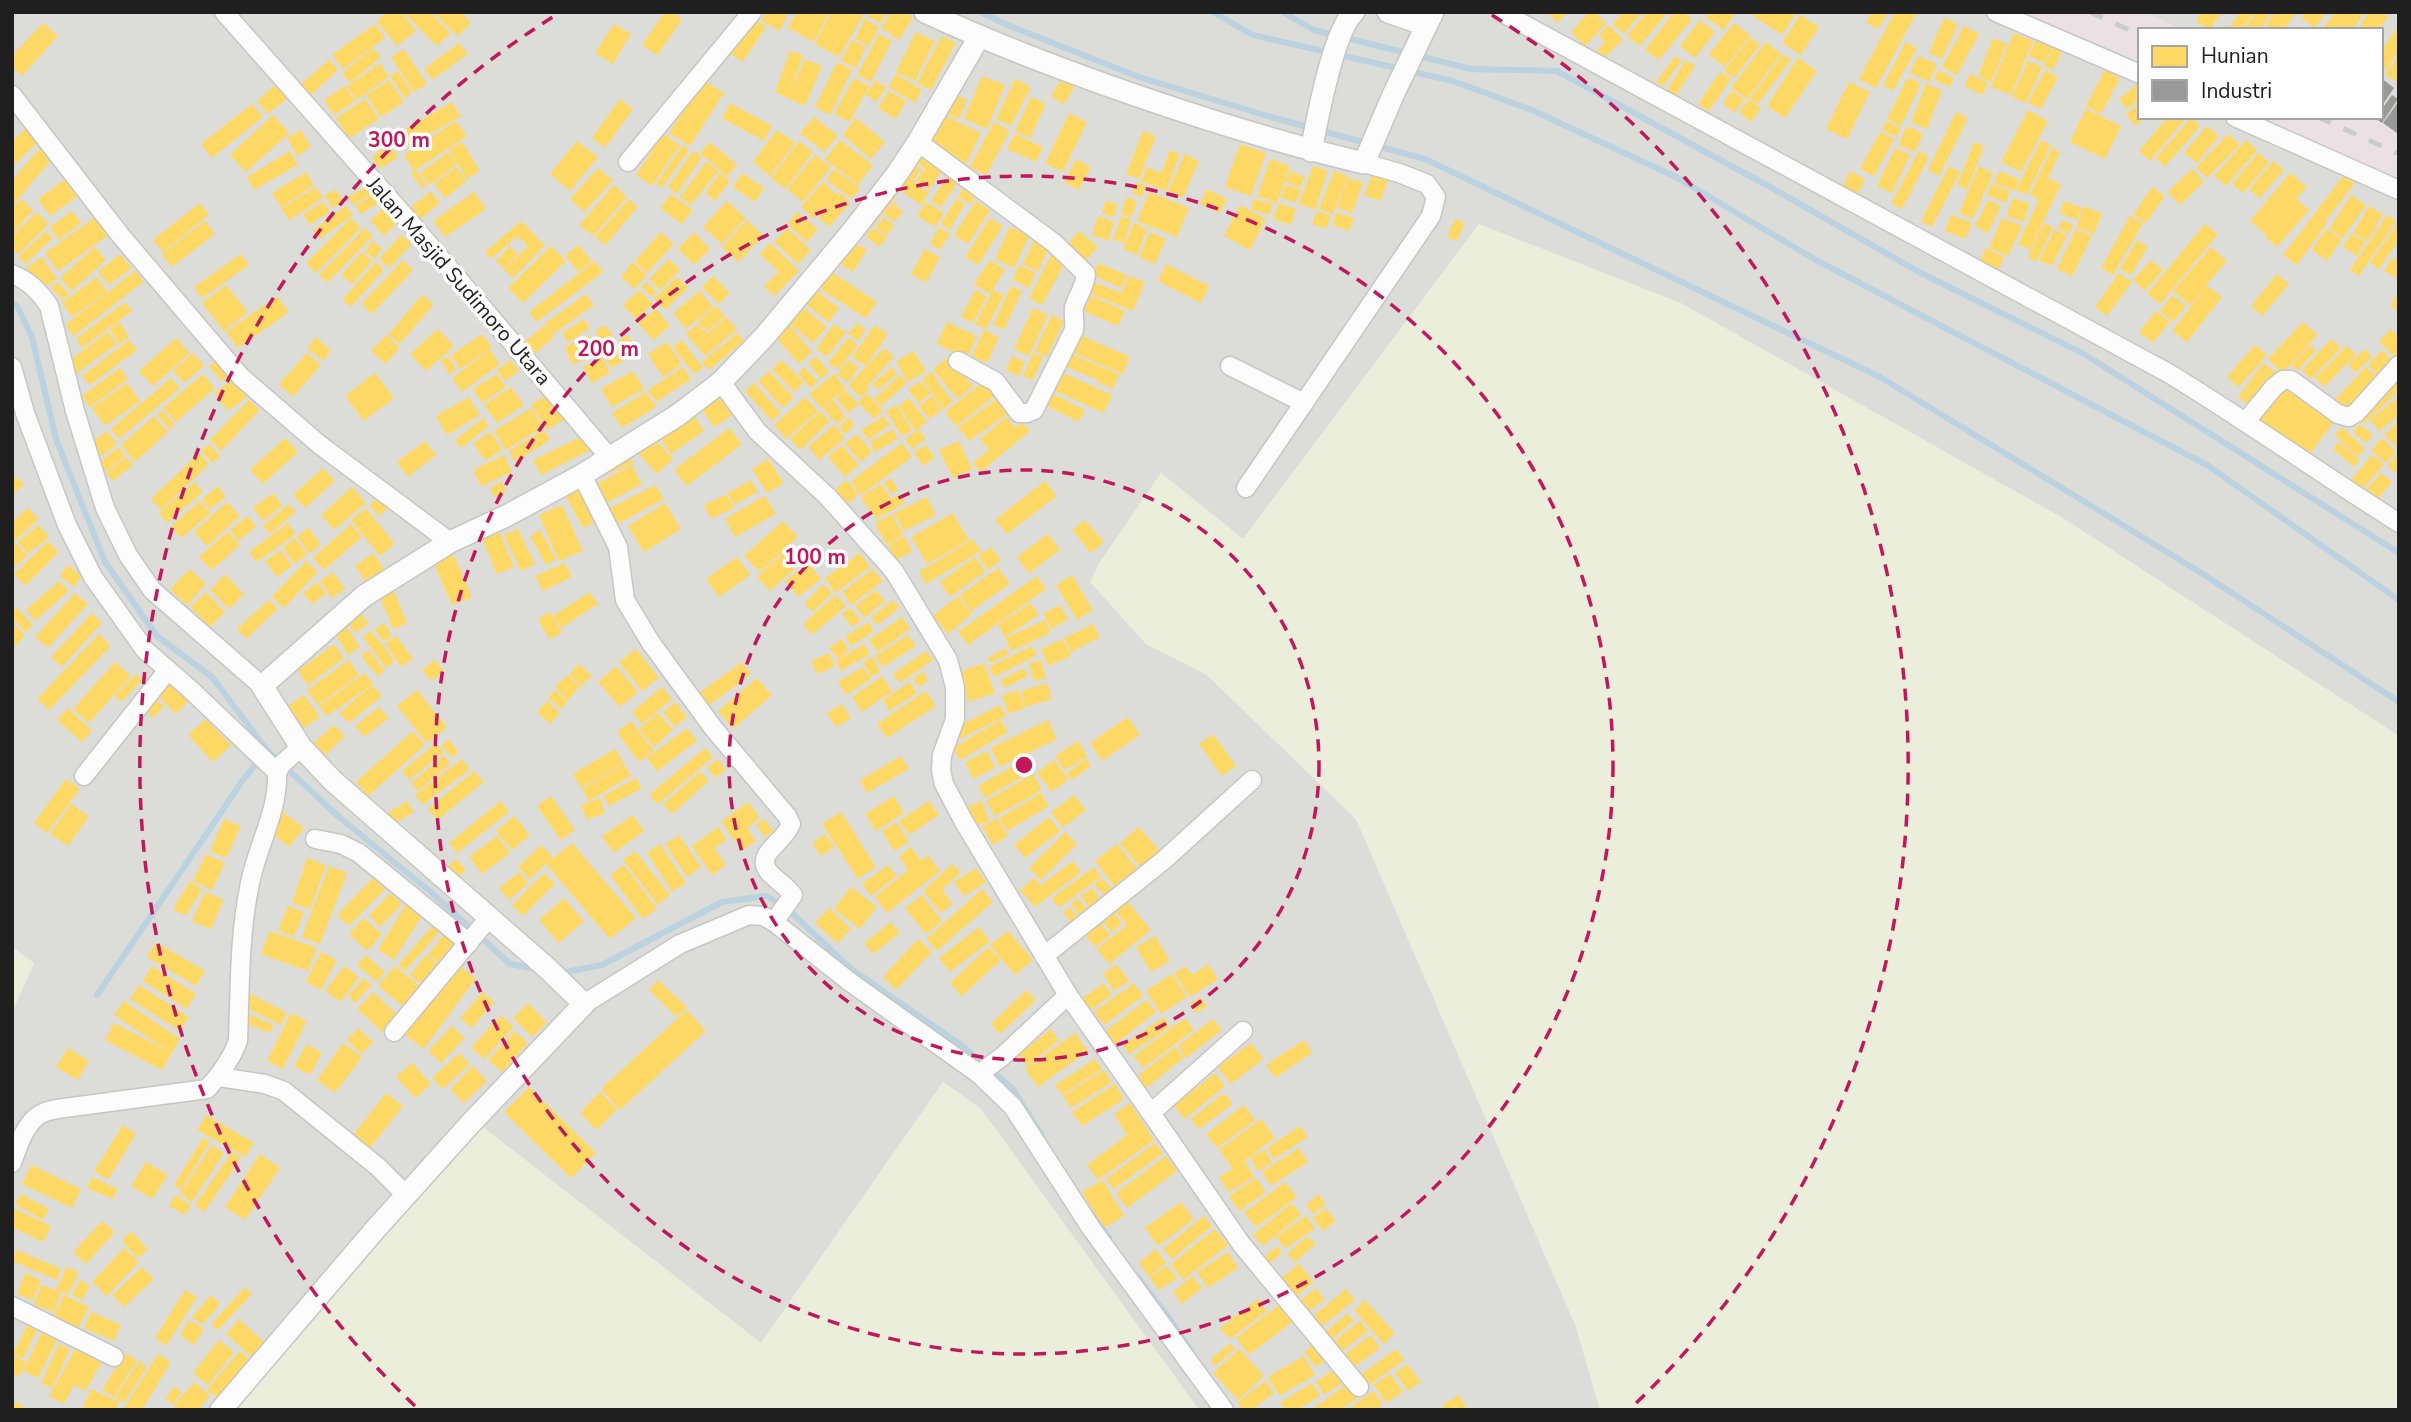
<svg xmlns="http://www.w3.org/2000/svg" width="2411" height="1422" font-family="'Nunito Sans',sans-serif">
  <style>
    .residential { fill: #dcdcd9 }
    .industrial { fill: #ebe1e5 }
    .farmland { fill: #eaeedb }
    .homes { fill: #ffd966 }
    .industry { fill: #999 }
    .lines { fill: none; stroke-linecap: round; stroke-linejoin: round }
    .stream { stroke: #bbd2e0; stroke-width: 6 }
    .minor-casing { stroke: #c6c6c4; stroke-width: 21 }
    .tertiary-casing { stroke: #c6c6c4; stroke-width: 24 }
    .minor { stroke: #fcfcfc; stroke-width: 18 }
    .tertiary { stroke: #fcfcfc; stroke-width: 21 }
    .rail { stroke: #cbcbca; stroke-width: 5; stroke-dasharray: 14 14; stroke-linecap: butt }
    .ring { fill: none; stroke: #c2185b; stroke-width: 3.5; stroke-dasharray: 12 9 }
    .labels { text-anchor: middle; stroke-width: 7; stroke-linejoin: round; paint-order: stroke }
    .street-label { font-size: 21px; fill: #1f1f1f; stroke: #fff }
    .centre { fill: #c2185b; stroke: #fff; stroke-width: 3.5 }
    .ring-label { font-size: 21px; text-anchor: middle; font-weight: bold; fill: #c2185b; stroke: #fff; stroke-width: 7; stroke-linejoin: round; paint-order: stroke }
  </style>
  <rect width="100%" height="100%" fill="#edede8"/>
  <g class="residential">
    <polygon points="12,12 2006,12 2140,73 2140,117 2235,117 2399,192 2399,736 2061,517 1479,224 1243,539 1161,473 1098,565 1091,582 1146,644 1207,675 1356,819 1576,1327 1600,1410 1199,1410 981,1109 943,1082 761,1343 475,1121 235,1410 12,1410 12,1012 34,964 12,947"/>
    <polygon points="2125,12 2399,12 2399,136 2357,117 2381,117 2381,30 2164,30"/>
  </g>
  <g class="industrial">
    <polygon points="2007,12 2145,12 2184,30 2140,30 2140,73"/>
    <polygon points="2236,117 2374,117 2399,128 2399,192"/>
  </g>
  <g class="farmland">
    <polygon points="1479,224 1681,303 2061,517 2399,736 2399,1410 1600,1410 1576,1327 1356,819 1207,675 1146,644 1090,582 1098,565 1161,473 1243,539"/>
    <polygon points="12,947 34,963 12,1012"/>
    <polygon points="943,1082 981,1109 1199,1410 235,1410 475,1121 761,1343"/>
  </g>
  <g class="homes">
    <polygon points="388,12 401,12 416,31 397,46 377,21"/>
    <polygon points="403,12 430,12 451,33 437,46"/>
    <polygon points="433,12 461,12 471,23 458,36"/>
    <polygon points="665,12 672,12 682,20 657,55 642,45"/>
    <polygon points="766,12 789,12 780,31 761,21"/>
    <polygon points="797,12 830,12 814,42 788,28"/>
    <polygon points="832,12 865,12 839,57 815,44"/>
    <polygon points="869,12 886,12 881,23 867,16"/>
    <polygon points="891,12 905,12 913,18 899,40 881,28"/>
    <polygon points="1546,12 1567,12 1558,23"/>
    <polygon points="1589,12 1595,12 1606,23 1585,46 1571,32"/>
    <polygon points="1623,12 1642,12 1624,34 1613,24"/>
    <polygon points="1647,12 1668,12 1640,46 1627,36"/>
    <polygon points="1674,12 1683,12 1692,19 1659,60 1645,50"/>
    <polygon points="1709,12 1730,12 1734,15 1724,30 1705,17"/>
    <polygon points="1755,12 1797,12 1782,35 1753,16"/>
    <polygon points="1872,12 1888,12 1878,29 1866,22"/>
    <polygon points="1895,12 1917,12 1876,88 1859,79"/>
    <polygon points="2202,12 2222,12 2210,30 2196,21"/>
    <polygon points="2240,12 2254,12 2242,30 2228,30"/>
    <polygon points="2256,12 2263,12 2269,16 2259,30 2244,30"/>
    <polygon points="2275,12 2296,12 2284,30 2269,30 2265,27"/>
    <polygon points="2304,12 2327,12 2315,28 2301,17"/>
    <polygon points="2335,12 2365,12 2352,30 2322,30"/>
    <polygon points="2370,12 2382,12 2388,17 2379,30 2357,30"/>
    <polygon points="1800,15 1819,27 1801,55 1782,43"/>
    <polygon points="750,17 766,27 743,62 728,52"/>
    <polygon points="1944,18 1958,24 1942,59 1929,53"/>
    <polygon points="865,19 879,27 869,46 855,39"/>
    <polygon points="1700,20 1715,32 1695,58 1680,46"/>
    <polygon points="43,23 58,36 22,76 12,67 12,56"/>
    <polygon points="1734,23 1750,35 1725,67 1709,54"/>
    <polygon points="375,24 385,38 343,69 332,55"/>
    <polygon points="614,24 631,34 613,64 595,53"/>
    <polygon points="1609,25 1623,40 1605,57 1597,50 1605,42 1599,35"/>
    <polygon points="2399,25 2399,50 2386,70 2381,67 2381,51"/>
    <polygon points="1964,26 1979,34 1957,75 1942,67"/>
    <polygon points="916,32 935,41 915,81 896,72"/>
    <polygon points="2014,33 2033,41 2011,95 1991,87"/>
    <polygon points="879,34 892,41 871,82 857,75"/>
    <polygon points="942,36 956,43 931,90 917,83"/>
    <polygon points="1750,37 1760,45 1734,78 1724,71"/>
    <polygon points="1993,38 2007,44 1991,82 1978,76"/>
    <polygon points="852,40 866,47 856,68 841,61"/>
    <polygon points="2036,40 2052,47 2044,63 2029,56"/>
    <polygon points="1766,42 1781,54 1747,99 1731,88"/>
    <polygon points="1906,42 1917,48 1893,91 1883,85"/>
    <polygon points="459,43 468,54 432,80 424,69"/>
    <polygon points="2054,44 2063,49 2053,70 2044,66"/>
    <polygon points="373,48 381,57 350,83 342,73"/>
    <polygon points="404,49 427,84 414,92 391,57"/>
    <polygon points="790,51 803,55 790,93 805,59 822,66 805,106 775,92"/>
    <polygon points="1783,54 1791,60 1758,104 1750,98"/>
    <polygon points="2399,54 2399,83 2385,75"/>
    <polygon points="1675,56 1682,61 1663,86 1656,82"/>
    <polygon points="1918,56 1937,64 1929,82 1910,73"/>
    <polygon points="1798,58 1817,71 1785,118 1767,106"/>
    <polygon points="329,60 338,70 311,95 301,84"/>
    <polygon points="1686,60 1695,66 1676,95 1667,90"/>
    <polygon points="2028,61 2042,67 2026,103 2012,97"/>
    <polygon points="837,62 852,70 830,115 815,107"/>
    <polygon points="380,63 389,76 357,100 347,87"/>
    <polygon points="1938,70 1954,78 1950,87 1934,80"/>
    <polygon points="2045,70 2058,77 2041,109 2028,103"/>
    <polygon points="2105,70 2120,78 2101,114 2086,106"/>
    <polygon points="398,71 412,93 405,98 390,76"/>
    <polygon points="1720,72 1731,79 1709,111 1698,104"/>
    <polygon points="896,74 922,90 915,103 888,87"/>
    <polygon points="1970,74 1988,83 1983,95 1964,86"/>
    <polygon points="982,76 1005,85 987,129 964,119"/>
    <polygon points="1063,77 1076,85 1063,105 1051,96"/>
    <polygon points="1908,77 1921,84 1901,126 1887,119"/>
    <polygon points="854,78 869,86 850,122 834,114"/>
    <polygon points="1015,79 1031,87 1011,126 996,119"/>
    <polygon points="389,80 404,102 381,117 366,95"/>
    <polygon points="703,80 724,93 690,146 669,133"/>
    <polygon points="876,80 886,88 876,102 865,94"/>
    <polygon points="279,82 290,96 268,114 257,101"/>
    <polygon points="1849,82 1870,92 1847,139 1826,129"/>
    <polygon points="2140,82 2140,99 2127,109 2119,99"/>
    <polygon points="1926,84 1942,90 1927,129 1911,122"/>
    <polygon points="345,86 355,101 334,115 324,100"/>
    <polygon points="889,91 906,101 896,119 878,108"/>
    <polygon points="1731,91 1744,99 1735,112 1723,104"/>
    <polygon points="951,92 967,100 959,119 942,112"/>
    <polygon points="1031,97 1046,104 1030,138 1015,131"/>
    <polygon points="365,99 379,119 349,138 336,118"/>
    <polygon points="620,99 633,109 605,148 592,138"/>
    <polygon points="1749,99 1761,108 1751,122 1739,112"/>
    <polygon points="452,102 461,116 402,150 394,136"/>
    <polygon points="730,103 772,126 764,141 722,118"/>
    <polygon points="2140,103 2140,117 2146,117 2135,126 2126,114"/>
    <polygon points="252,104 263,117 212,158 201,144"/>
    <polygon points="2086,109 2121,126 2105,159 2070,142"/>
    <polygon points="2028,110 2048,121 2021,172 2001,162"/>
    <polygon points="1956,112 1968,118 1939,176 1928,170"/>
    <polygon points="1069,113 1087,122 1063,172 1045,163"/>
    <polygon points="942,114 981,133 966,164 927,145"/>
    <polygon points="273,115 289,133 246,172 230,155"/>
    <polygon points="814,117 838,136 824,152 800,133"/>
    <polygon points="2168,117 2187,117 2150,161 2139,151"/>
    <polygon points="856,118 885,142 871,159 843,135"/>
    <polygon points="2191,118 2200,126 2165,167 2156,158"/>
    <polygon points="456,121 467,136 414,171 404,155"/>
    <polygon points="1887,121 1901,128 1896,137 1882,130"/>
    <polygon points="994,122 1010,131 986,175 970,167"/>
    <polygon points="1907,126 1923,134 1915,152 1898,145"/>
    <polygon points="2207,126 2219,136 2197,163 2184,153"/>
    <polygon points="25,129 38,142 12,167 12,142"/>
    <polygon points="301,130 311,147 297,156 287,138"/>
    <polygon points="777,130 795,143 770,176 753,162"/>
    <polygon points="1143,131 1156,136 1139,179 1126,174"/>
    <polygon points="1880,132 1894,139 1874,176 1860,169"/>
    <polygon points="663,134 680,145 652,186 636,175"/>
    <polygon points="1015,134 1043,147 1036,162 1007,149"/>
    <polygon points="2228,134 2240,144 2207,178 2196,168"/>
    <polygon points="840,140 873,165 858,185 825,159"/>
    <polygon points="2041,140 2051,145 2027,195 2016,190"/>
    <polygon points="2246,140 2257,150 2226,186 2214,176"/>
    <polygon points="577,141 598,157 570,191 550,174"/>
    <polygon points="799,141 813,152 785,189 771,178"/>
    <polygon points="462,142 480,171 467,179 449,150"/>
    <polygon points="710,142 737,165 727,177 700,153"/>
    <polygon points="1974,142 1984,146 1967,190 1957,185"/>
    <polygon points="389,144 398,157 380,169 372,157"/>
    <polygon points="1240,144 1266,153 1251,196 1225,187"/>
    <polygon points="683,145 689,150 662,188 656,184"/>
    <polygon points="42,146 54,157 12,206 12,180"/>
    <polygon points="1895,148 1910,155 1892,193 1877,186"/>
    <polygon points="2052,148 2060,152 2048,178 2061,184 2030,250 2018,244 2039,200 2030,195"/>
    <polygon points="1170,150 1180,154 1166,191 1141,181 1147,167 1161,173"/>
    <polygon points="290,151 298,165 254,190 247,177"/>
    <polygon points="693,151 702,157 677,194 668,187"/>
    <polygon points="922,151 945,166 929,190 916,181 925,168 915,162"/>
    <polygon points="1919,151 1929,157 1902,209 1891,204"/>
    <polygon points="448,152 457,164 429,185 420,173"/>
    <polygon points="2258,153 2269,162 2243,193 2232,184"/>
    <polygon points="1185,154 1199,161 1183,198 1168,191"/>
    <polygon points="815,155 831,167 803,202 787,189"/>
    <polygon points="1076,159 1091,167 1079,190 1064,182"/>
    <polygon points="1270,159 1290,166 1277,203 1257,196"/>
    <polygon points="907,160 921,169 913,181 929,193 921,205 900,190 908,178 899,172"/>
    <polygon points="2273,161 2284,170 2260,198 2249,190"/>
    <polygon points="706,162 718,171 691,205 680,197"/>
    <polygon points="1313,166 1328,171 1315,210 1299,204"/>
    <polygon points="1949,166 1960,172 1932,227 1921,221"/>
    <polygon points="1979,166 1993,173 1973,219 1959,213"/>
    <polygon points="456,167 467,181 445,198 434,184"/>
    <polygon points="598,168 613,180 584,212 570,199"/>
    <polygon points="834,169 860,188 852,199 826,180"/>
    <polygon points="2192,169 2204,182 2180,205 2168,192"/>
    <polygon points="416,170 427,186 423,189 411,174"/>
    <polygon points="1290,171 1305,177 1300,188 1286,182"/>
    <polygon points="1334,171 1348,176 1333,214 1319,209"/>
    <polygon points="1850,171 1865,179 1858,193 1843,186"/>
    <polygon points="1999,171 2019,179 2015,191 1994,183"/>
    <polygon points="306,172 314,185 281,207 272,193"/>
    <polygon points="720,173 730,181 715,201 705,193"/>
    <polygon points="742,173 764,188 755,202 733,187"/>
    <polygon points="1373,173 1389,179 1380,201 1364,195"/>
    <polygon points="2290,173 2307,187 2296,199 2309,210 2277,247 2265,237 2267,235 2250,221"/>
    <polygon points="72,174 84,192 50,216 38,199"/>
    <polygon points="949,174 959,181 941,207 931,201"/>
    <polygon points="2344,175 2355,183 2325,222 2327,223 2297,265 2283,255"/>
    <polygon points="1348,178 1363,183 1352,213 1337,208"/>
    <polygon points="823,182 837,195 839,192 850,203 829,227 818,217 830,201 814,219 801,207"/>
    <polygon points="1137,182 1147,186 1142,197 1132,193"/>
    <polygon points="1991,184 2010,191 2006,203 1987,195"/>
    <polygon points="614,185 627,197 593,236 579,225"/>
    <polygon points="964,185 977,192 971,204 958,197"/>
    <polygon points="1285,185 1301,190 1296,203 1281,198"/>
    <polygon points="367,186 372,194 352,205 348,197"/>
    <polygon points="316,187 323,198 289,220 281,208"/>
    <polygon points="2152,187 2165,196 2146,223 2133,215"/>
    <polygon points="336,189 343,202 332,208 325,195"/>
    <polygon points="1207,189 1227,199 1220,213 1200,204"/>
    <polygon points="888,190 897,197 865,235 856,228"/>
    <polygon points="431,191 440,203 418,221 409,209"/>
    <polygon points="474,192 486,209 445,237 433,221"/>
    <polygon points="1149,192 1189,208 1177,237 1137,221"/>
    <polygon points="373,194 379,203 361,214 355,206"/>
    <polygon points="671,194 693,210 682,224 660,208"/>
    <polygon points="2351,195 2366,205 2343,238 2329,229"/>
    <polygon points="1126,197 1137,201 1132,217 1121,214"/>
    <polygon points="2013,198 2030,204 2024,222 2006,216"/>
    <polygon points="21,199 33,210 12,234 12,208"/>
    <polygon points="629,199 638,207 605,245 595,237"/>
    <polygon points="956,199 965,204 950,230 941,224"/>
    <polygon points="1254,199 1273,204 1270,215 1251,209"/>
    <polygon points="1106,200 1118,205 1113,218 1102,213"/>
    <polygon points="1988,200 2001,206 1988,233 1975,226"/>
    <polygon points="727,201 746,218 722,244 703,227"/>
    <polygon points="976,201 990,210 968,244 954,235"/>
    <polygon points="2064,201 2082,208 2077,220 2060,213"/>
    <polygon points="323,202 330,212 309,225 303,214"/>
    <polygon points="926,202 944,213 935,227 917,216"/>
    <polygon points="200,203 209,215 163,252 153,240"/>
    <polygon points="894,203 903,212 894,222 884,213"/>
    <polygon points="1279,203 1296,209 1291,225 1273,219"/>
    <polygon points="1240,205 1266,219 1250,250 1224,236"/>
    <polygon points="346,206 353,215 320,239 313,230"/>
    <polygon points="2084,206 2102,214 2094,234 2076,227"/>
    <polygon points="2369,206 2383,214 2367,241 2353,233"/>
    <polygon points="383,208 397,223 384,236 370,221"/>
    <polygon points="72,211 81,223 59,240 50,227"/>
    <polygon points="1317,211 1331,216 1326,229 1312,224"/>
    <polygon points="37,212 49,224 18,254 12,248 12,236"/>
    <polygon points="797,212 818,229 807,242 787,224"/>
    <polygon points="1337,212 1354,218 1349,231 1332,225"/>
    <polygon points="1951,215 1972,223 1966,239 1945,231"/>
    <polygon points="2387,215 2396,221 2359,276 2350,270"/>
    <polygon points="97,216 110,234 58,271 45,253"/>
    <polygon points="1098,216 1114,222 1108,241 1092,235"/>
    <polygon points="1121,216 1131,220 1124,243 1113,239"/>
    <polygon points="2130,216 2143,223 2113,275 2101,268"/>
    <polygon points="884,217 894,226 886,236 876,227"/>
    <polygon points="351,218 361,228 316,273 306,263"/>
    <polygon points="990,218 1003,226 978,265 965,257"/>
    <polygon points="2002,218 2022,226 2008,256 1989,248"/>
    <polygon points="1455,219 1465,223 1457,241 1447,237"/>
    <polygon points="747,220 763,235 739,262 722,248"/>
    <polygon points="2063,220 2073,225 2069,234 2058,228"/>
    <polygon points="205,221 215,234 172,267 162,254"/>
    <polygon points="521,221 545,245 513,278 504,270 528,246 517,236 491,259 485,252"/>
    <polygon points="1134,223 1147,229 1137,255 1123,249"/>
    <polygon points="2044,223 2053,227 2036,262 2028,257"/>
    <polygon points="2205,224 2218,234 2160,304 2147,294"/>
    <polygon points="2397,224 2399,225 2399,240 2379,269 2370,263"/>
    <polygon points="939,227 950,234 940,250 930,244"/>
    <polygon points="1010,227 1029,236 1014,268 995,259"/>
    <polygon points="365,228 373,236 327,283 319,275"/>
    <polygon points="787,228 811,250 798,264 774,242"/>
    <polygon points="874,228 887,238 879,247 866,236"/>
    <polygon points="2055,229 2067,236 2052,266 2039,260"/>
    <polygon points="2076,229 2092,236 2072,276 2057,269"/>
    <polygon points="2326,229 2342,239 2327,261 2312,250"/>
    <polygon points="46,231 53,238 25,264 18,257"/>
    <polygon points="1079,231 1098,247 1083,263 1065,247"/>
    <polygon points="661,232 674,244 647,273 635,261"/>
    <polygon points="694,232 710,249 694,265 678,249"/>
    <polygon points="1150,232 1166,239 1155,264 1139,257"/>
    <polygon points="2351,234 2365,242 2357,256 2343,247"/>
    <polygon points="401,235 412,244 389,268 379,259"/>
    <polygon points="848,238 867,250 853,272 834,260"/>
    <polygon points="1034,240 1049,247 1038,272 1023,264"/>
    <polygon points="2137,240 2148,247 2131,275 2120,269"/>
    <polygon points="372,241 382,248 375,259 365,252"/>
    <polygon points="770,243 799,271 774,296 764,286 779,272 760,254"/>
    <polygon points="579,245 592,262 578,272 565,255"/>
    <polygon points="510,246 518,254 504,269 496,261"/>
    <polygon points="551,246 566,261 523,303 508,288"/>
    <polygon points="95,247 106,260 72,291 60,278"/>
    <polygon points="2211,247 2227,261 2206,285 2222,297 2187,342 2172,331 2205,288 2190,305 2173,291"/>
    <polygon points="1986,248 2004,257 1997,273 1978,264"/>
    <polygon points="925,249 940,257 926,283 911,274"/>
    <polygon points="1054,250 1068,257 1042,305 1029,298"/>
    <polygon points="362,252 372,261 352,284 341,275"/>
    <polygon points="120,254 132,268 109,285 98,272"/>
    <polygon points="241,254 249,265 202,298 194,287"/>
    <polygon points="2399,255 2399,279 2384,271 2392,258 2395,260"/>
    <polygon points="42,257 57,279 42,290 26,268"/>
    <polygon points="669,259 680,270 660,290 649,279"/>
    <polygon points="403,260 413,270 372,314 361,304"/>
    <polygon points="990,260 1005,270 990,294 974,284"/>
    <polygon points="2151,260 2163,270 2145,291 2133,280"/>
    <polygon points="595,261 603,272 537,322 529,312"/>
    <polygon points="376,262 384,270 351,307 342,300"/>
    <polygon points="633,262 647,275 634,289 621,277"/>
    <polygon points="1098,263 1127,275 1121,288 1093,275"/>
    <polygon points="1166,264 1209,286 1201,303 1158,281"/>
    <polygon points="1019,265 1035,273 1029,288 1013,280"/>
    <polygon points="828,270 877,302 866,318 817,287"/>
    <polygon points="135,271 144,281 74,336 65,325"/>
    <polygon points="2119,273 2132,282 2107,316 2095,307"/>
    <polygon points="2277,274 2289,284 2262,316 2251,306"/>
    <polygon points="713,276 730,293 719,304 702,287"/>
    <polygon points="1129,276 1145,282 1133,311 1086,292 1091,281 1121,293"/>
    <polygon points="97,277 107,292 72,317 62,303"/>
    <polygon points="677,277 688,288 665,310 654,299"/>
    <polygon points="58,282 69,294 63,300 51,288"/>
    <polygon points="646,282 657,292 652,297 641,287"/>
    <polygon points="226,285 248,312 224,331 202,303"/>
    <polygon points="810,286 839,308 829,322 800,300"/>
    <polygon points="1011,286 1022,291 1004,330 993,325"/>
    <polygon points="639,290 653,304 636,319 623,305"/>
    <polygon points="975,290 987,296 973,323 961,317"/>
    <polygon points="993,290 1004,295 986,329 975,324"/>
    <polygon points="2399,290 2399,311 2390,306"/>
    <polygon points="700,291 713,307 686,329 673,313"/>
    <polygon points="586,294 594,305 552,335 544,324"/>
    <polygon points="422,295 434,304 400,344 388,335"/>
    <polygon points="2172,295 2186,306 2173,322 2160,311"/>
    <polygon points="277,296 289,312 238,348 226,332"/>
    <polygon points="1091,296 1125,311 1118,326 1084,311"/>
    <polygon points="125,302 132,311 82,348 76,339"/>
    <polygon points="800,305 827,327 813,343 786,321"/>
    <polygon points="716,306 725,316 707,331 698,322"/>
    <polygon points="1033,308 1048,315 1029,356 1014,349"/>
    <polygon points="656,309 670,326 653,340 638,323"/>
    <polygon points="2156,311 2170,322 2153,343 2139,332"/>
    <polygon points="1052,315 1064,321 1047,357 1035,351"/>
    <polygon points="726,317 737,329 705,356 686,334 698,324 707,334"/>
    <polygon points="584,319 590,328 568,343 562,333"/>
    <polygon points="120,322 129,337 119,344 110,329"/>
    <polygon points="947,322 977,336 967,358 937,344"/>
    <polygon points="2303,322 2318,335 2282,373 2268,359"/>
    <polygon points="857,323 866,330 858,341 848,334"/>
    <polygon points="788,324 812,352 799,364 774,335"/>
    <polygon points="834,324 846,332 827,357 816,349"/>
    <polygon points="606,325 614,338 602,344 595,331"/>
    <polygon points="875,325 888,334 866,366 852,357"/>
    <polygon points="544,326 554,337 533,355 523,343"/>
    <polygon points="438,329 454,346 426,371 410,354"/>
    <polygon points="2391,329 2399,337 2399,361 2379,341"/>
    <polygon points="984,330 999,337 987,363 972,356"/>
    <polygon points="108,332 117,344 76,374 67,362"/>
    <polygon points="737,333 744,341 709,370 702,362"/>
    <polygon points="482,334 492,348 460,369 451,355"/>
    <polygon points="386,335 400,348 385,364 371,351"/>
    <polygon points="589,335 599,352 573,365 564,348"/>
    <polygon points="627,335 638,350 629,357 618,341"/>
    <polygon points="1082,336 1130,357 1123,374 1074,353"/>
    <polygon points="316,337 331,351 323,361 307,348"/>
    <polygon points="176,338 190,353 153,386 139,371"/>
    <polygon points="848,338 858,345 838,370 828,363"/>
    <polygon points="2331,339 2341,348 2311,379 2302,370"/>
    <polygon points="129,340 137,350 90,385 82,376"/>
    <polygon points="682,340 703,368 694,374 673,347"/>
    <polygon points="667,342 682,364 663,377 648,354"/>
    <polygon points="616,343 625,360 611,368 601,351"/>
    <polygon points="2255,345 2267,355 2239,387 2227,377"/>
    <polygon points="2310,345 2316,350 2297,371 2291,365"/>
    <polygon points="2347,346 2356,354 2324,387 2315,378"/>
    <polygon points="885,348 894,357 867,386 870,388 860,397 849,386 850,383"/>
    <polygon points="2365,349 2372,357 2355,373 2348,364"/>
    <polygon points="490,350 500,364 462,392 452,378"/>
    <polygon points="2382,350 2393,361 2379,376 2368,365"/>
    <polygon points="913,351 926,371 908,382 896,362"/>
    <polygon points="193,353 204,366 184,383 173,371"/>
    <polygon points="307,353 321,365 293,397 279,384"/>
    <polygon points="1033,353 1043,357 1033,380 1023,376"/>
    <polygon points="1068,353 1119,374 1113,389 1097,382 1098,380 1064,366"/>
    <polygon points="449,356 456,370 449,374 441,360"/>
    <polygon points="816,356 829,372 821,379 808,363"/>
    <polygon points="1012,356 1025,362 1019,376 1006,370"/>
    <polygon points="602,357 610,373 592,383 583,367"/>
    <polygon points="948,357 973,386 958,399 933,370"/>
    <polygon points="219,358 233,373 223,382 209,367"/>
    <polygon points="511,360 519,371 505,381 497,370"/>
    <polygon points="782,360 804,383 794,392 772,369"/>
    <polygon points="848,360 859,368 848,382 837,375"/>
    <polygon points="2263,363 2277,373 2251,407 2238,397"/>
    <polygon points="683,367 691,379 656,402 648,390"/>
    <polygon points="804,367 818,381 811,388 798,374"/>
    <polygon points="892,367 897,374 878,390 872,384"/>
    <polygon points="2366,367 2377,377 2346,410 2335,400"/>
    <polygon points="120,368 128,379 90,407 82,396"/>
    <polygon points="633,371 644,389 612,407 601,389"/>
    <polygon points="769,371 794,398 783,408 758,381"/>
    <polygon points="1059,371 1112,395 1104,413 1051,389"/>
    <polygon points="931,372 953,402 943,409 922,379"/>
    <polygon points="375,373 394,398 364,421 345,396"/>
    <polygon points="203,374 215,388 176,422 163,408"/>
    <polygon points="497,374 506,387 482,403 473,389"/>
    <polygon points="834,374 846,389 821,408 809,394"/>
    <polygon points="900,375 907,383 881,406 874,399"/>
    <polygon points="2399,376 2399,390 2364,424 2357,417"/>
    <polygon points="235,377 249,395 229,411 214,394"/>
    <polygon points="171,378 180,388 119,439 111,429"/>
    <polygon points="986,380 997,394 956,426 945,412"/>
    <polygon points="920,381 931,393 919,403 908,390"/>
    <polygon points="127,383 140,401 105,426 92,408"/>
    <polygon points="754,383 781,413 772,421 745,391"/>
    <polygon points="2288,383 2336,419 2308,456 2260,420"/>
    <polygon points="511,387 524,405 497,423 484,405"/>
    <polygon points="845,390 859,404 849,413 836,399"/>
    <polygon points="646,392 656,407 622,428 612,413"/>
    <polygon points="719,393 733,415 714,427 700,406"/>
    <polygon points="867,393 883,411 874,419 858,402"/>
    <polygon points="548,394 564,420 547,430 531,405"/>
    <polygon points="1053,394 1085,410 1079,422 1047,406"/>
    <polygon points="932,396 942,410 929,419 919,406"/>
    <polygon points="1001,396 1012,411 969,441 958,427"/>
    <polygon points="2399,396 2399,415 2379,431 2370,420"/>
    <polygon points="469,397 480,415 447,435 436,416"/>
    <polygon points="805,397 818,411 786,439 774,425"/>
    <polygon points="909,398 927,422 918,429 926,439 912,449 905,439 916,431 898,406"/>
    <polygon points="249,400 260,410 221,451 210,440"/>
    <polygon points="833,400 846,417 837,424 823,408"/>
    <polygon points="896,405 912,430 902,436 886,411"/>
    <polygon points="531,408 543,427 506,450 494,431"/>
    <polygon points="162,410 175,425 170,429 157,415"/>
    <polygon points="820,411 830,421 800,450 790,439"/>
    <polygon points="154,416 168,432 135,462 121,445"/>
    <polygon points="884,416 890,425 868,440 861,430"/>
    <polygon points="695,417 704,431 671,454 661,439"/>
    <polygon points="1007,417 1015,428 1022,422 1030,431 981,472 973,463 989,450 980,439"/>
    <polygon points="483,418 489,426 461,448 455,440"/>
    <polygon points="849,418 855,425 845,434 839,427"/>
    <polygon points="2399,420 2399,445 2397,447 2384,435"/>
    <polygon points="2359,424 2373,434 2366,443 2353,432"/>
    <polygon points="834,425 845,438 819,460 808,447"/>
    <polygon points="2342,427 2365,449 2357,457 2335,435"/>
    <polygon points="729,428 742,444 687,486 674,470"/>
    <polygon points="893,429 898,439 875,452 870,442"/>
    <polygon points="544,430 550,440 515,462 509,451"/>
    <polygon points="107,431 117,444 97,459 87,445"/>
    <polygon points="491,432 502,450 485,461 473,443"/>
    <polygon points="857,434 872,452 861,462 845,443"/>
    <polygon points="583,436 590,450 541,475 533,460"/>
    <polygon points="285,438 298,452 263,484 250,470"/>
    <polygon points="654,438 673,459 657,474 637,452"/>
    <polygon points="2382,438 2396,452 2386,463 2371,450"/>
    <polygon points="425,441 436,455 408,477 397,462"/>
    <polygon points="959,441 972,469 953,478 939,450"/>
    <polygon points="2339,442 2360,461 2354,467 2333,449"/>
    <polygon points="902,443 912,457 861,495 851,481"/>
    <polygon points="209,444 220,456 213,463 201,451"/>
    <polygon points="842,445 859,465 845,477 828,457"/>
    <polygon points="926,445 935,458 923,466 914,452"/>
    <polygon points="118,447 125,456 105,472 99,463"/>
    <polygon points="2399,452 2399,475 2387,466"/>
    <polygon points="199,453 209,464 161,510 151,499"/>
    <polygon points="504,455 512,472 481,486 473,470"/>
    <polygon points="2372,455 2384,464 2362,490 2351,480"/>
    <polygon points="630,456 633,464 609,473 606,465"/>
    <polygon points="126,457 133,465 113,481 106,473"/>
    <polygon points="768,459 784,483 767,493 752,469"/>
    <polygon points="632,465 642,484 601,506 591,487"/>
    <polygon points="323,468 335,481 305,508 293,495"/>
    <polygon points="2381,473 2392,482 2378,499 2367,489"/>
    <polygon points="12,474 24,484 12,496"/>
    <polygon points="891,478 898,489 891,494 884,483"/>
    <polygon points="751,480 758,492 734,505 728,493"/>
    <polygon points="846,480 859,494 846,505 833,492"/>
    <polygon points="1045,481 1057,496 1007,534 995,520"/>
    <polygon points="195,482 203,492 167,523 159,513"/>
    <polygon points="502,482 506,492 494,497 490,487"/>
    <polygon points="881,484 891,499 900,494 905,503 876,519 861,497"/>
    <polygon points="655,485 664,499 610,528 603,512"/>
    <polygon points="218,486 226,497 210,509 202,499"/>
    <polygon points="577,486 596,521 583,528 564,493"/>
    <polygon points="352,487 366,503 334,530 321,515"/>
    <polygon points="273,493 282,506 263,521 253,508"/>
    <polygon points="727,494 734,508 711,519 704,505"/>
    <polygon points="765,496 776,514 735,537 725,519"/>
    <polygon points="379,497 389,507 379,516 369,505"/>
    <polygon points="927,497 936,515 904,531 894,513"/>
    <polygon points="200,501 211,513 181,538 171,526"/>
    <polygon points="227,502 240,516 207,546 194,532"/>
    <polygon points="665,503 681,529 644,552 628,526"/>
    <polygon points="289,504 296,512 270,534 263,526"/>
    <polygon points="562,505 583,551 559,561 539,515"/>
    <polygon points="28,508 39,519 12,543 12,522"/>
    <polygon points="366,508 395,544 380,556 351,520"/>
    <polygon points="953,513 969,540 927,564 911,537"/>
    <polygon points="892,514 903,535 886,544 875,523"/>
    <polygon points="248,516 256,527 238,541 230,530"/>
    <polygon points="1085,520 1104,542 1091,553 1072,530"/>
    <polygon points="783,521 798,537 760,572 744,556"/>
    <polygon points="288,523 296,534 257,562 249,552"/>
    <polygon points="351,524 362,537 324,570 313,558"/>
    <polygon points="39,525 49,537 27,554 18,541"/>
    <polygon points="309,528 321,545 309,554 297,536"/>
    <polygon points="518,529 535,564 521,571 504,535"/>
    <polygon points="540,530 556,559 546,565 530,536"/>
    <polygon points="499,531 514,567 497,574 482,538"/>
    <polygon points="227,532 240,545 212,570 199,557"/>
    <polygon points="1048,534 1060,550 1029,573 1017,557"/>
    <polygon points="905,536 912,552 895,560 888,544"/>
    <polygon points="295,538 307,555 294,564 283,547"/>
    <polygon points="973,539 981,551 926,584 919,572"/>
    <polygon points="48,541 59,552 25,586 14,574"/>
    <polygon points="16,543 27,556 12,569 12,547"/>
    <polygon points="991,547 1001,560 988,570 978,556"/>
    <polygon points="789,548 802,562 770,591 757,577"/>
    <polygon points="451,549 472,597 452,605 431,557"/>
    <polygon points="281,550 292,566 277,577 265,561"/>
    <polygon points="373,553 384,569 365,581 355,566"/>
    <polygon points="860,553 870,567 835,593 825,578"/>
    <polygon points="737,557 750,575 719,597 706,579"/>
    <polygon points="975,557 985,572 950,597 940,582"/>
    <polygon points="306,561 318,572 284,608 272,597"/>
    <polygon points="565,563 572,577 543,591 535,576"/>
    <polygon points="809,563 821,579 798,597 785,581"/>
    <polygon points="68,565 82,576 74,587 60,576"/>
    <polygon points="998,568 1010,584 971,611 960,595"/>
    <polygon points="190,569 206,584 187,605 170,589"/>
    <polygon points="873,569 883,581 851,605 842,592"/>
    <polygon points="333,572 345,589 332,598 320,581"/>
    <polygon points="225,574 244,594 229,609 210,590"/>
    <polygon points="1072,575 1093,610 1077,620 1056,585"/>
    <polygon points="1037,576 1046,589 968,645 958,632"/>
    <polygon points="59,581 69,591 35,621 26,610"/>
    <polygon points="317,582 326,594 312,604 303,593"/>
    <polygon points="823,584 832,593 813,612 804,604"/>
    <polygon points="876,590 885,601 864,618 855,606"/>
    <polygon points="394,591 407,624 393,629 380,597"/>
    <polygon points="206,592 225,612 210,627 190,607"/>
    <polygon points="590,592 598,604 561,628 553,616"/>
    <polygon points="75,593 88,604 48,648 35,637"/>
    <polygon points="836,595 846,606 812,635 803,624"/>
    <polygon points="958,596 972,614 948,634 933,616"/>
    <polygon points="269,600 278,609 246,639 237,629"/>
    <polygon points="893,600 900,608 877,625 871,617"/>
    <polygon points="1031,603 1039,615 1005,637 998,625"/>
    <polygon points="1060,605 1068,619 1052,629 1043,614"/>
    <polygon points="17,608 33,625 25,632 12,617 12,612"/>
    <polygon points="850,608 861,621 852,627 842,614"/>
    <polygon points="358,609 369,624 355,633 345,617"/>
    <polygon points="550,612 562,633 549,639 538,619"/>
    <polygon points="92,613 102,623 62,667 51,657"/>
    <polygon points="902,617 910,629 877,652 869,640"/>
    <polygon points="343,620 360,647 348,655 331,627"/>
    <polygon points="1045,620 1051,633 1011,651 1005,638"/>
    <polygon points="868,622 874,631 851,646 845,637"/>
    <polygon points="12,623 25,635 12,650"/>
    <polygon points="384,623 392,636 383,642 375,629"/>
    <polygon points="1093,624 1100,637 1071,652 1064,638"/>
    <polygon points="371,631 395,661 386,668 363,637"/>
    <polygon points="99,634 111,646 49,710 37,699"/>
    <polygon points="908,635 916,646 883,667 875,656"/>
    <polygon points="396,636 413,658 402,667 385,644"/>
    <polygon points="841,639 849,650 838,659 829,648"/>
    <polygon points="1063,639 1071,656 1048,666 1041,649"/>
    <polygon points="334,644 344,658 308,685 298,671"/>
    <polygon points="864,644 870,654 841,671 836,661"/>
    <polygon points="1032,646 1037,655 994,677 989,667"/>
    <polygon points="1006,648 1009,654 990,663 987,658"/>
    <polygon points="636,649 659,678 642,691 619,662"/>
    <polygon points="368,650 385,671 378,676 361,656"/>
    <polygon points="926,651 933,660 900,683 893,674"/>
    <polygon points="829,653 835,666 817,674 811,661"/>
    <polygon points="873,657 880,672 871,677 863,662"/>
    <polygon points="349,660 359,675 318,705 307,690"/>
    <polygon points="435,660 444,671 431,681 422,670"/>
    <polygon points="1041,660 1046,678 1034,681 1029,663"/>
    <polygon points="115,662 131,676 89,723 73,709"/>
    <polygon points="742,662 751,674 708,706 699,693"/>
    <polygon points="984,663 995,693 969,702 959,672"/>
    <polygon points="579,664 592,676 581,686 569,674"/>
    <polygon points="616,666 638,692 620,707 598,682"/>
    <polygon points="863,667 871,679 846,695 838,682"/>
    <polygon points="1024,668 1028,676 1005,688 1000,680"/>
    <polygon points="923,672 929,680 919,687 913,679"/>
    <polygon points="365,673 373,684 327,716 319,706"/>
    <polygon points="136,674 142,680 121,702 115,696"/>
    <polygon points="568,675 580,687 568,700 555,687"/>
    <polygon points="882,676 892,691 862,712 852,697"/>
    <polygon points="757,678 772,695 733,729 718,711"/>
    <polygon points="171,682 188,702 175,714 157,694"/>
    <polygon points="910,682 917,693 889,711 883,700"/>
    <polygon points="1047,683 1052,699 1025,707 1021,691"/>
    <polygon points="372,685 382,696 349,723 339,713"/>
    <polygon points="662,687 672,699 642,724 632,712"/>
    <polygon points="417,690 447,727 427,743 397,706"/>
    <polygon points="555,690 568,701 561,709 548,698"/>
    <polygon points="1018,690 1025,708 1008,714 1002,695"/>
    <polygon points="926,691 936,706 887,738 877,724"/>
    <polygon points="304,695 320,717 304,728 288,706"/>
    <polygon points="156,698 164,707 152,718 144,708"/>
    <polygon points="547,701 560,713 550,724 537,712"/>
    <polygon points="675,702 687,717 675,727 663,712"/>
    <polygon points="842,704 851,718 836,727 827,713"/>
    <polygon points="1000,705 1006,716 960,739 955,728"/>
    <polygon points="379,707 389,718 364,737 355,726"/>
    <polygon points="68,708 92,731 82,742 57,720"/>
    <polygon points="658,713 673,730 654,747 639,729"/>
    <polygon points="1128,717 1140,735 1102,761 1090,743"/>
    <polygon points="206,719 231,745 213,762 188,735"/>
    <polygon points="1001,720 1008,732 960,760 953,748"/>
    <polygon points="1048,720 1057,739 1000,767 991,748"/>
    <polygon points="631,721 654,751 639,762 617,732"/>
    <polygon points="334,725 345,736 326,755 314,743"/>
    <polygon points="687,728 697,741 657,771 647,758"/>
    <polygon points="413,731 425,745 368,796 356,782"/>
    <polygon points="1213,734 1236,766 1222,776 1199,744"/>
    <polygon points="448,739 459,752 452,758 442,745"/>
    <polygon points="1078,741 1087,756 1065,770 1055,756"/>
    <polygon points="436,743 444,752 409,780 402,771"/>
    <polygon points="705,748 713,757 658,804 649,795"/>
    <polygon points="615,749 624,763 581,788 573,774"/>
    <polygon points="987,751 995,768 973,779 965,762"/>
    <polygon points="444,755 450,764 418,791 411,783"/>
    <polygon points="901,756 909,769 867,793 860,780"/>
    <polygon points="1086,758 1091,766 1072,780 1067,773"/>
    <polygon points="462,759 470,769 423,805 415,795"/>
    <polygon points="718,759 726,770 715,778 707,767"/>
    <polygon points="1023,760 1031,772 985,798 978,786"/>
    <polygon points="1054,760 1069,779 1052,792 1037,773"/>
    <polygon points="624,764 631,776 589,801 582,789"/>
    <polygon points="474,771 484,782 437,820 428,809"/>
    <polygon points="701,771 709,781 672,814 663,804"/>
    <polygon points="1033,774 1042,790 995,816 986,801"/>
    <polygon points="636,778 642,788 609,806 603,796"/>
    <polygon points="66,779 80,789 47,833 34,823"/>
    <polygon points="1041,793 1049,806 1007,831 999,818"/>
    <polygon points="1074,795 1086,810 1063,828 1051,812"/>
    <polygon points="551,796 575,830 561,840 537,806"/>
    <polygon points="894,796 904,813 876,831 865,814"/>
    <polygon points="600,798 605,813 587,820 581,805"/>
    <polygon points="407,801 414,812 389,827 382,817"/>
    <polygon points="501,801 509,812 457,853 449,843"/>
    <polygon points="929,801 939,815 909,835 899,821"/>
    <polygon points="982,801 989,821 970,828 963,808"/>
    <polygon points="748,802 760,818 747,828 756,841 742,851 721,822"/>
    <polygon points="71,804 89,816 68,846 50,834"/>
    <polygon points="280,810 304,828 289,847 266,829"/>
    <polygon points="841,812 876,867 858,879 822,824"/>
    <polygon points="633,815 644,831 614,853 602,836"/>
    <polygon points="514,816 530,835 512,850 496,831"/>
    <polygon points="1049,817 1060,831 1025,858 1014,845"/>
    <polygon points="997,818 1008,836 993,845 982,827"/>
    <polygon points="224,819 241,826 226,858 210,851"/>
    <polygon points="764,819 773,831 765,837 756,825"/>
    <polygon points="896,822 909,842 894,851 882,831"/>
    <polygon points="718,827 727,840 714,848 726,865 712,875 692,846"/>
    <polygon points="1139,827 1160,851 1141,868 1120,843"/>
    <polygon points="1065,832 1077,844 1041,880 1029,868"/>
    <polygon points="825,834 834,847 821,856 812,843"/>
    <polygon points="679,835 701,867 687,877 665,844"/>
    <polygon points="497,836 510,853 482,874 469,857"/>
    <polygon points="572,843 636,918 610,939 546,864"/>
    <polygon points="660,844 686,883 672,892 647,853"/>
    <polygon points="1117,844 1139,871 1116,888 1095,861"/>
    <polygon points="541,845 553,857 530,879 518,867"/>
    <polygon points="911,847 921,861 928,855 940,871 887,913 875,897 908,870 899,856"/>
    <polygon points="635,851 670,895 658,905 623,860"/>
    <polygon points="206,854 225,863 212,890 193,881"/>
    <polygon points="307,858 326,865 310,909 292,903"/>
    <polygon points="456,859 466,870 455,881 444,870"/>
    <polygon points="1073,861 1081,872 1035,907 1020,890 1034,878 1041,885"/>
    <polygon points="952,864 961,872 942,890 953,904 941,913 923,891"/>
    <polygon points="624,865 657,909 643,919 610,875"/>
    <polygon points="888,865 897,876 871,896 862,884"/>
    <polygon points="329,866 347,873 320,944 302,937"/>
    <polygon points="1094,867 1101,877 1059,908 1052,898"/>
    <polygon points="976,868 986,882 964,896 954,882"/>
    <polygon points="519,872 529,883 509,900 499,888"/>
    <polygon points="544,873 555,884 523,916 512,905"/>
    <polygon points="373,878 385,889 349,926 337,915"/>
    <polygon points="1102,878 1116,893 1109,900 1094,885"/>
    <polygon points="190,881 202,889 186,916 173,909"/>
    <polygon points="851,887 877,907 860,929 834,909"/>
    <polygon points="1092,888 1104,904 1093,912 1081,896"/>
    <polygon points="982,889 993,902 937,951 926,939"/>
    <polygon points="205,892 224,900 211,929 192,921"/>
    <polygon points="391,893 402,904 380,927 369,915"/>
    <polygon points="922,895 942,921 926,934 905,908"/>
    <polygon points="564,898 584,921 559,943 539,920"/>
    <polygon points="1078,898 1090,914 1083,919 1071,904"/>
    <polygon points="1126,900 1151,930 1109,964 1097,949 1127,925 1114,909"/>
    <polygon points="408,901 425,911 394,960 378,950"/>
    <polygon points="288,906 304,912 294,937 278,930"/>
    <polygon points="1070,907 1080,921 1073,926 1063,912"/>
    <polygon points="829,908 851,929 838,943 815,923"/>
    <polygon points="1112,910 1122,924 1111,932 1101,918"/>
    <polygon points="364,918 382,934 367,951 349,934"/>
    <polygon points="1098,919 1110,936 1095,947 1082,931"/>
    <polygon points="437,921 444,927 405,971 398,965"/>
    <polygon points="891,922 900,933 873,954 864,943"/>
    <polygon points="979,927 990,941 950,972 939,958"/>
    <polygon points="447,930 461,940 443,966 428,955"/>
    <polygon points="270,931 317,948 308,971 261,954"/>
    <polygon points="1008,931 1033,960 1015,975 990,945"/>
    <polygon points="1155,936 1170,961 1151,972 1136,947"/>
    <polygon points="918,939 932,952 896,990 883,977"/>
    <polygon points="156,942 205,971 196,986 147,957"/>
    <polygon points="988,947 1001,960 962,996 950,983"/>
    <polygon points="321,952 337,960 321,990 306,982"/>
    <polygon points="366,955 385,972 377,982 357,965"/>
    <polygon points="426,955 442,968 427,988 410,975"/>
    <polygon points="453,961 476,978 424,1049 401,1032"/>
    <polygon points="1117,964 1129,981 1114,991 1103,974"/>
    <polygon points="1208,964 1218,979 1190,997 1174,974 1185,966 1192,975"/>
    <polygon points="152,966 196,994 187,1009 143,981"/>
    <polygon points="344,966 359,977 341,1002 325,991"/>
    <polygon points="395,966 422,988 405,1008 378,986"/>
    <polygon points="1172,974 1187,997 1161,1014 1146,991"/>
    <polygon points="364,978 372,985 355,1003 348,996"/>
    <polygon points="658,980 687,1007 677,1017 649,990"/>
    <polygon points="1104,983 1112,995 1089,1011 1081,999"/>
    <polygon points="1134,983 1143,996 1104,1025 1094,1012"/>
    <polygon points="139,985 189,1017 180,1031 130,999"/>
    <polygon points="1026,990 1036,1000 1000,1034 991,1024"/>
    <polygon points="373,992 402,1019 387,1036 357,1009"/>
    <polygon points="483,992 494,1002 472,1028 460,1018"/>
    <polygon points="249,993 287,1013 281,1025 242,1006"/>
    <polygon points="1201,997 1207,1007 1196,1013 1190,1003"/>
    <polygon points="1146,1000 1156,1012 1113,1046 1103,1033"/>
    <polygon points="124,1001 180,1039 162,1070 105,1040 114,1023 168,1051 114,1015"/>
    <polygon points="528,1003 547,1023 532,1037 513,1018"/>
    <polygon points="687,1010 706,1031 620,1110 601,1089"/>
    <polygon points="291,1013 307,1021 283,1069 267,1061"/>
    <polygon points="249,1014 274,1025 270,1033 245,1023"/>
    <polygon points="501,1015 514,1027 484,1059 471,1048"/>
    <polygon points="1164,1017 1170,1027 1129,1054 1123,1045"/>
    <polygon points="1185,1018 1194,1030 1143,1068 1134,1056"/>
    <polygon points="1213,1019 1222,1030 1186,1058 1178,1046"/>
    <polygon points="452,1026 465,1038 441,1063 428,1051"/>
    <polygon points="358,1028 373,1042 362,1054 347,1040"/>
    <polygon points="1051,1029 1059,1040 1027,1066 1018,1055"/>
    <polygon points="515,1031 528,1043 502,1072 488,1060"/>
    <polygon points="1075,1033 1088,1051 1038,1087 1025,1069"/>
    <polygon points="1304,1040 1312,1053 1275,1078 1266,1065"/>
    <polygon points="343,1043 362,1057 335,1093 317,1080"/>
    <polygon points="1251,1043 1263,1059 1231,1084 1218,1067"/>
    <polygon points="307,1044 322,1053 310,1075 294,1066"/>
    <polygon points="1175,1047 1184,1058 1142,1091 1133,1080"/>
    <polygon points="68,1048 89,1061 78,1080 56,1067"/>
    <polygon points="459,1053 470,1064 443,1089 432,1078"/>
    <polygon points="1095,1059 1102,1069 1062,1095 1055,1085"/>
    <polygon points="412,1063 431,1084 415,1098 396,1077"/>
    <polygon points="473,1066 487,1081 464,1103 450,1089"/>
    <polygon points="1104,1070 1112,1082 1071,1108 1063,1096"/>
    <polygon points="1215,1073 1225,1086 1185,1119 1174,1106"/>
    <polygon points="1115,1084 1124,1099 1082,1126 1072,1112"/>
    <polygon points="529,1087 596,1153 571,1178 504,1112"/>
    <polygon points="600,1092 617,1109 597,1130 580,1113"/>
    <polygon points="386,1093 403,1106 367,1152 350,1139"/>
    <polygon points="1224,1093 1233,1104 1199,1129 1191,1119"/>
    <polygon points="1130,1103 1154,1140 1098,1180 1087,1165 1127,1135 1114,1114"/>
    <polygon points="1244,1105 1255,1120 1217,1148 1206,1134"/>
    <polygon points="206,1115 254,1143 245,1157 197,1130"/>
    <polygon points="1261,1119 1275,1138 1233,1169 1219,1150"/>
    <polygon points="123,1125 136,1134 108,1180 94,1171"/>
    <polygon points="1300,1126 1308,1137 1274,1159 1267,1148"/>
    <polygon points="203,1138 210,1142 181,1190 174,1185"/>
    <polygon points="1155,1143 1163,1153 1114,1189 1106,1179"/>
    <polygon points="212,1145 224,1153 192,1202 180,1194"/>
    <polygon points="1299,1148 1308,1162 1271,1186 1262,1172"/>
    <polygon points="1265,1150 1272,1163 1257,1171 1250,1157"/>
    <polygon points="232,1152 241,1158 204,1212 195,1205"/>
    <polygon points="260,1154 280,1168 245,1220 225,1207"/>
    <polygon points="1166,1156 1177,1171 1127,1208 1116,1193"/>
    <polygon points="1245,1161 1254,1177 1229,1192 1219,1177"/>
    <polygon points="146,1162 168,1175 152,1199 131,1186"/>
    <polygon points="31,1165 81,1189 72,1208 22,1184"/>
    <polygon points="92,1177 118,1189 113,1199 87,1188"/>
    <polygon points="1256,1178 1266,1192 1239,1211 1229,1196"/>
    <polygon points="1103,1180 1124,1216 1104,1228 1082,1192"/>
    <polygon points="1285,1182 1297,1197 1256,1227 1244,1213"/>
    <polygon points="21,1194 49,1209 43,1220 15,1204"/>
    <polygon points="1318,1194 1326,1204 1313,1214 1306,1205"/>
    <polygon points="175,1195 191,1205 185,1215 169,1206"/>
    <polygon points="1181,1202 1194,1219 1158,1246 1145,1228"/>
    <polygon points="1292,1203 1301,1215 1263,1246 1253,1235"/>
    <polygon points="1326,1208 1336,1221 1323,1231 1313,1218"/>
    <polygon points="15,1209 51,1226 43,1242 12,1227 12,1214"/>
    <polygon points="1204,1216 1212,1226 1172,1259 1163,1249"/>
    <polygon points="1306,1216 1315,1228 1285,1249 1276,1237"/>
    <polygon points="102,1221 115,1232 86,1264 73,1252"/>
    <polygon points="1215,1229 1228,1245 1183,1280 1171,1264"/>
    <polygon points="131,1231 148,1249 138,1258 122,1241"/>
    <polygon points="1308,1236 1316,1244 1295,1262 1287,1254"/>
    <polygon points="1277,1246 1282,1253 1265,1268 1259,1261"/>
    <polygon points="124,1248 139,1262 107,1296 92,1282"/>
    <polygon points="1156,1249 1166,1263 1149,1277 1139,1263"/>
    <polygon points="17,1250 61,1269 57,1280 12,1261"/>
    <polygon points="1228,1252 1238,1268 1208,1288 1197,1272"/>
    <polygon points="1299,1264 1314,1282 1294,1298 1279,1280"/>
    <polygon points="1168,1266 1177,1279 1158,1290 1150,1277"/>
    <polygon points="67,1267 79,1272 68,1295 56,1289"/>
    <polygon points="142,1267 154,1279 124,1307 112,1295"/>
    <polygon points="25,1273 41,1280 33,1300 17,1294"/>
    <polygon points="1193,1276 1202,1288 1182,1304 1173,1292"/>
    <polygon points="80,1280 90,1286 82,1300 72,1295"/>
    <polygon points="41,1285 61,1292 54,1312 34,1305"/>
    <polygon points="245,1287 252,1294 218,1330 211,1324"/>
    <polygon points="1316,1288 1325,1299 1302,1317 1293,1306"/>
    <polygon points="1346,1289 1355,1300 1317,1330 1308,1320"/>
    <polygon points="185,1290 197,1297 166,1346 155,1338"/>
    <polygon points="64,1295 89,1307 78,1329 53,1317"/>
    <polygon points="211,1295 220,1304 202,1325 192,1317"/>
    <polygon points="1258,1299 1267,1311 1230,1339 1220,1328"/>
    <polygon points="1365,1300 1395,1333 1384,1344 1354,1310"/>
    <polygon points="1279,1305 1292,1322 1249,1355 1236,1338"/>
    <polygon points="91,1312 121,1325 114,1341 84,1328"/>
    <polygon points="1348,1313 1354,1321 1325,1344 1319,1337"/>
    <polygon points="239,1319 265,1343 252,1357 226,1334"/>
    <polygon points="189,1320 204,1329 194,1345 180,1335"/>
    <polygon points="1360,1321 1368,1331 1342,1351 1334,1341"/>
    <polygon points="28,1323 38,1328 23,1359 13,1354"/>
    <polygon points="43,1330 58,1338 38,1378 23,1371"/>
    <polygon points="1371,1335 1380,1348 1353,1368 1344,1355"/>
    <polygon points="219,1340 234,1352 208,1385 193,1373"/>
    <polygon points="1230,1343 1235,1349 1215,1366 1210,1360"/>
    <polygon points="59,1344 70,1349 52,1388 41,1383"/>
    <polygon points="1314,1344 1326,1360 1316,1367 1304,1352"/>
    <polygon points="76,1348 91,1357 94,1351 105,1357 85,1391 74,1385 64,1404 49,1396"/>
    <polygon points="1239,1349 1264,1376 1238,1400 1213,1373"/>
    <polygon points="1396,1349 1404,1360 1364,1389 1356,1378"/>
    <polygon points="240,1351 255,1365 222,1402 207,1389"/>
    <polygon points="125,1353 137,1360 114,1397 102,1390"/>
    <polygon points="158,1354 171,1362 142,1410 123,1410"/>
    <polygon points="12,1355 26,1362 18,1377 12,1374"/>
    <polygon points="1304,1356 1315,1375 1279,1396 1268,1377"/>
    <polygon points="139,1361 147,1367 124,1403 115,1398"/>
    <polygon points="1407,1364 1421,1382 1408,1391 1395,1373"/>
    <polygon points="1338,1367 1347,1380 1324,1395 1316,1382"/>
    <polygon points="1390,1374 1403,1392 1386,1403 1374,1385"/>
    <polygon points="1353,1380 1363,1394 1340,1410 1311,1410"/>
    <polygon points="1265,1381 1274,1393 1252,1410 1243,1410 1237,1403"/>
    <polygon points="195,1382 210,1396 198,1410 177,1410 173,1406"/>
    <polygon points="1312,1383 1320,1396 1298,1410 1285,1410 1280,1403"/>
    <polygon points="174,1387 182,1392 173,1404 165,1399"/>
    <polygon points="91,1389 119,1402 116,1410 87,1410 83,1407"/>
    <polygon points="1373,1391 1383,1404 1376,1410 1347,1410"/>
    <polygon points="1459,1395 1468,1410 1446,1410 1442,1405"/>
    <polygon points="12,1400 29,1410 12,1410"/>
  </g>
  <g class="industry">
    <polygon points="2381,78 2394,88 2381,107"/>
    <polygon points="2392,95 2398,99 2382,123 2373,117 2381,117 2381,110"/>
    <polygon points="2399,101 2399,131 2397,133 2383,123"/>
  </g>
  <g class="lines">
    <g class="stream">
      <polyline points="980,12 1012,27 1139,77 1271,117 1425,159 1880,377 2203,574 2399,702"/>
      <polyline points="1213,12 1253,35 1453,81 1534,111 1676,177 1816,260 2207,465 2399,600"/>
      <polyline points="1283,12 1314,30 1471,69 1557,71 1770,187 1919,272 2084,354 2399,553"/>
      <polyline points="12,303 17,306 32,337 56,439 105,562 157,636 212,677 267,750 243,780 97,995"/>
      <polyline points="267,750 339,817 432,893 510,964 537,969"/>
      <polyline points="561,973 602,965 722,902 767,896 791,912 851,969 964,1047 1013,1089 1042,1136"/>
      <polyline points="1091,1213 1109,1238"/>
      <polyline points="1136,1275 1167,1315 1191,1351"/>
    </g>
    <defs>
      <g id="minor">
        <polyline points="224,12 409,221 609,457"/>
        <path d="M 1501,12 L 2170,374 C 2248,422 2322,474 2399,523"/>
        <polyline points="1996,12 2140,74"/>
        <polyline points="12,95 121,236 241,377 320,445 450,542"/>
        <polyline points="2235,117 2399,190"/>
        <path d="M 918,142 L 1054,243 L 1086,274 C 1085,287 1078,295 1074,307 C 1073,313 1075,322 1074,330 L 1034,410 L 1027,413 L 1019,413 L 996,382 L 958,361"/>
        <polyline points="628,162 752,12"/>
        <path d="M 12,274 C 29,281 39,291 49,306 L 75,411 L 105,508 L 128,555 L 152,590 L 262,686"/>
        <polyline points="1230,366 1304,403"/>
        <path d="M 12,367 L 25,413 L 67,525 L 93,577 L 145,650 L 191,690 L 277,772 C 279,810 257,847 250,883 C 239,935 240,988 238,1041 C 231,1060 221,1074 207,1089 L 64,1108 C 57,1109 48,1110 41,1114 C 25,1122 18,1147 12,1163"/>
        <polyline points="721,382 757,431 828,497 894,571 948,660 955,687 955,719 942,755 941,770 944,784 964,822 1068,995"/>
        <polyline points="2246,421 2274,387 2283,380 2291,380 2338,414 2349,417 2356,413 2399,365"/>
        <path d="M 582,475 L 618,547 L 625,600 L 651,643 L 714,729 L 787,816 L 791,824 C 785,842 755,853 768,871 C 775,880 786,885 793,895 L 774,922"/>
        <polyline points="1246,488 1431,216 1436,197 1427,184 1399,173 1364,163"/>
        <polyline points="277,772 282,764 301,747"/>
        <polyline points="84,776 168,670"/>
        <polyline points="315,839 341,844 359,853 469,943"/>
        <polyline points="1044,956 1164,860 1252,780"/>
        <polyline points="584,1004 680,944 749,915 763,916 774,922 850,982 979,1074 1013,1107 1091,1228 1224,1410"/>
        <polyline points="394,1032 488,919"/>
        <polyline points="979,1074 1003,1056 1068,995 1151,1113 1243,1031"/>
        <polyline points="219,1077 265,1084 284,1091 378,1167 406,1195"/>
        <polyline points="1151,1113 1242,1245 1359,1387"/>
        <polyline points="12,1306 114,1357"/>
      </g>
      <g id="tertiary">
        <path d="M 925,12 C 1018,55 1113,89 1210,120 C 1261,136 1312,151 1364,163 L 1394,93 L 1433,12"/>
        <polyline points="1388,12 1426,25"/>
        <path d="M 1311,151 C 1317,121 1333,31 1354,12"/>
        <polyline points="221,1410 373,1232 471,1123 584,1004 547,968 333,781 301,747 262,686 364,596 450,542 506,516 582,475 678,415 721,382 765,336 851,233 897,174 918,142 979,37"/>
      </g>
    </defs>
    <use href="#minor" class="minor-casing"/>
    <use href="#tertiary" class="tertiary-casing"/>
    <use href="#minor" class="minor"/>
    <use href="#tertiary" class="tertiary"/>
    <g class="rail">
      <polyline points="2090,12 2140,35"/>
      <polyline points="2318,117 2399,154"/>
    </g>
  </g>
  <g class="ring">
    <circle cx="1024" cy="765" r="295"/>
    <circle cx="1024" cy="765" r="589"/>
    <path d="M415 1406A884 884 0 0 1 556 15M1492 15A884 884 0 0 1 1633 1406"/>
  </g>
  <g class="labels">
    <g class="street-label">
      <text transform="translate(459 281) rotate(49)" y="7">Jalan Masjid Sudimoro Utara</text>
    </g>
  </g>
  <circle cx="1024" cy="765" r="10" class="centre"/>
  <g class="ring-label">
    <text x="399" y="147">300 m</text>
    <text x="608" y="356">200 m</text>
    <text x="815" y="564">100 m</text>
  </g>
  <rect width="2411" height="1422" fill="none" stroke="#1f1f1f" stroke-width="28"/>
  <rect x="2138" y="28" width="245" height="91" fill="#ffffff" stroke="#a5a5a5" stroke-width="2"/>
  <rect x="2152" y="46" width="35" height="21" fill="#ffd966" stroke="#a5a5a5" stroke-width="2"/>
  <text x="2201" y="63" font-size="21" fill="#1f1f1f">Hunian</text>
  <rect x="2152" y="80" width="35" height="21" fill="#999999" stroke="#a5a5a5" stroke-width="2"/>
  <text x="2201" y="98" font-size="21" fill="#1f1f1f">Industri</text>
</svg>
